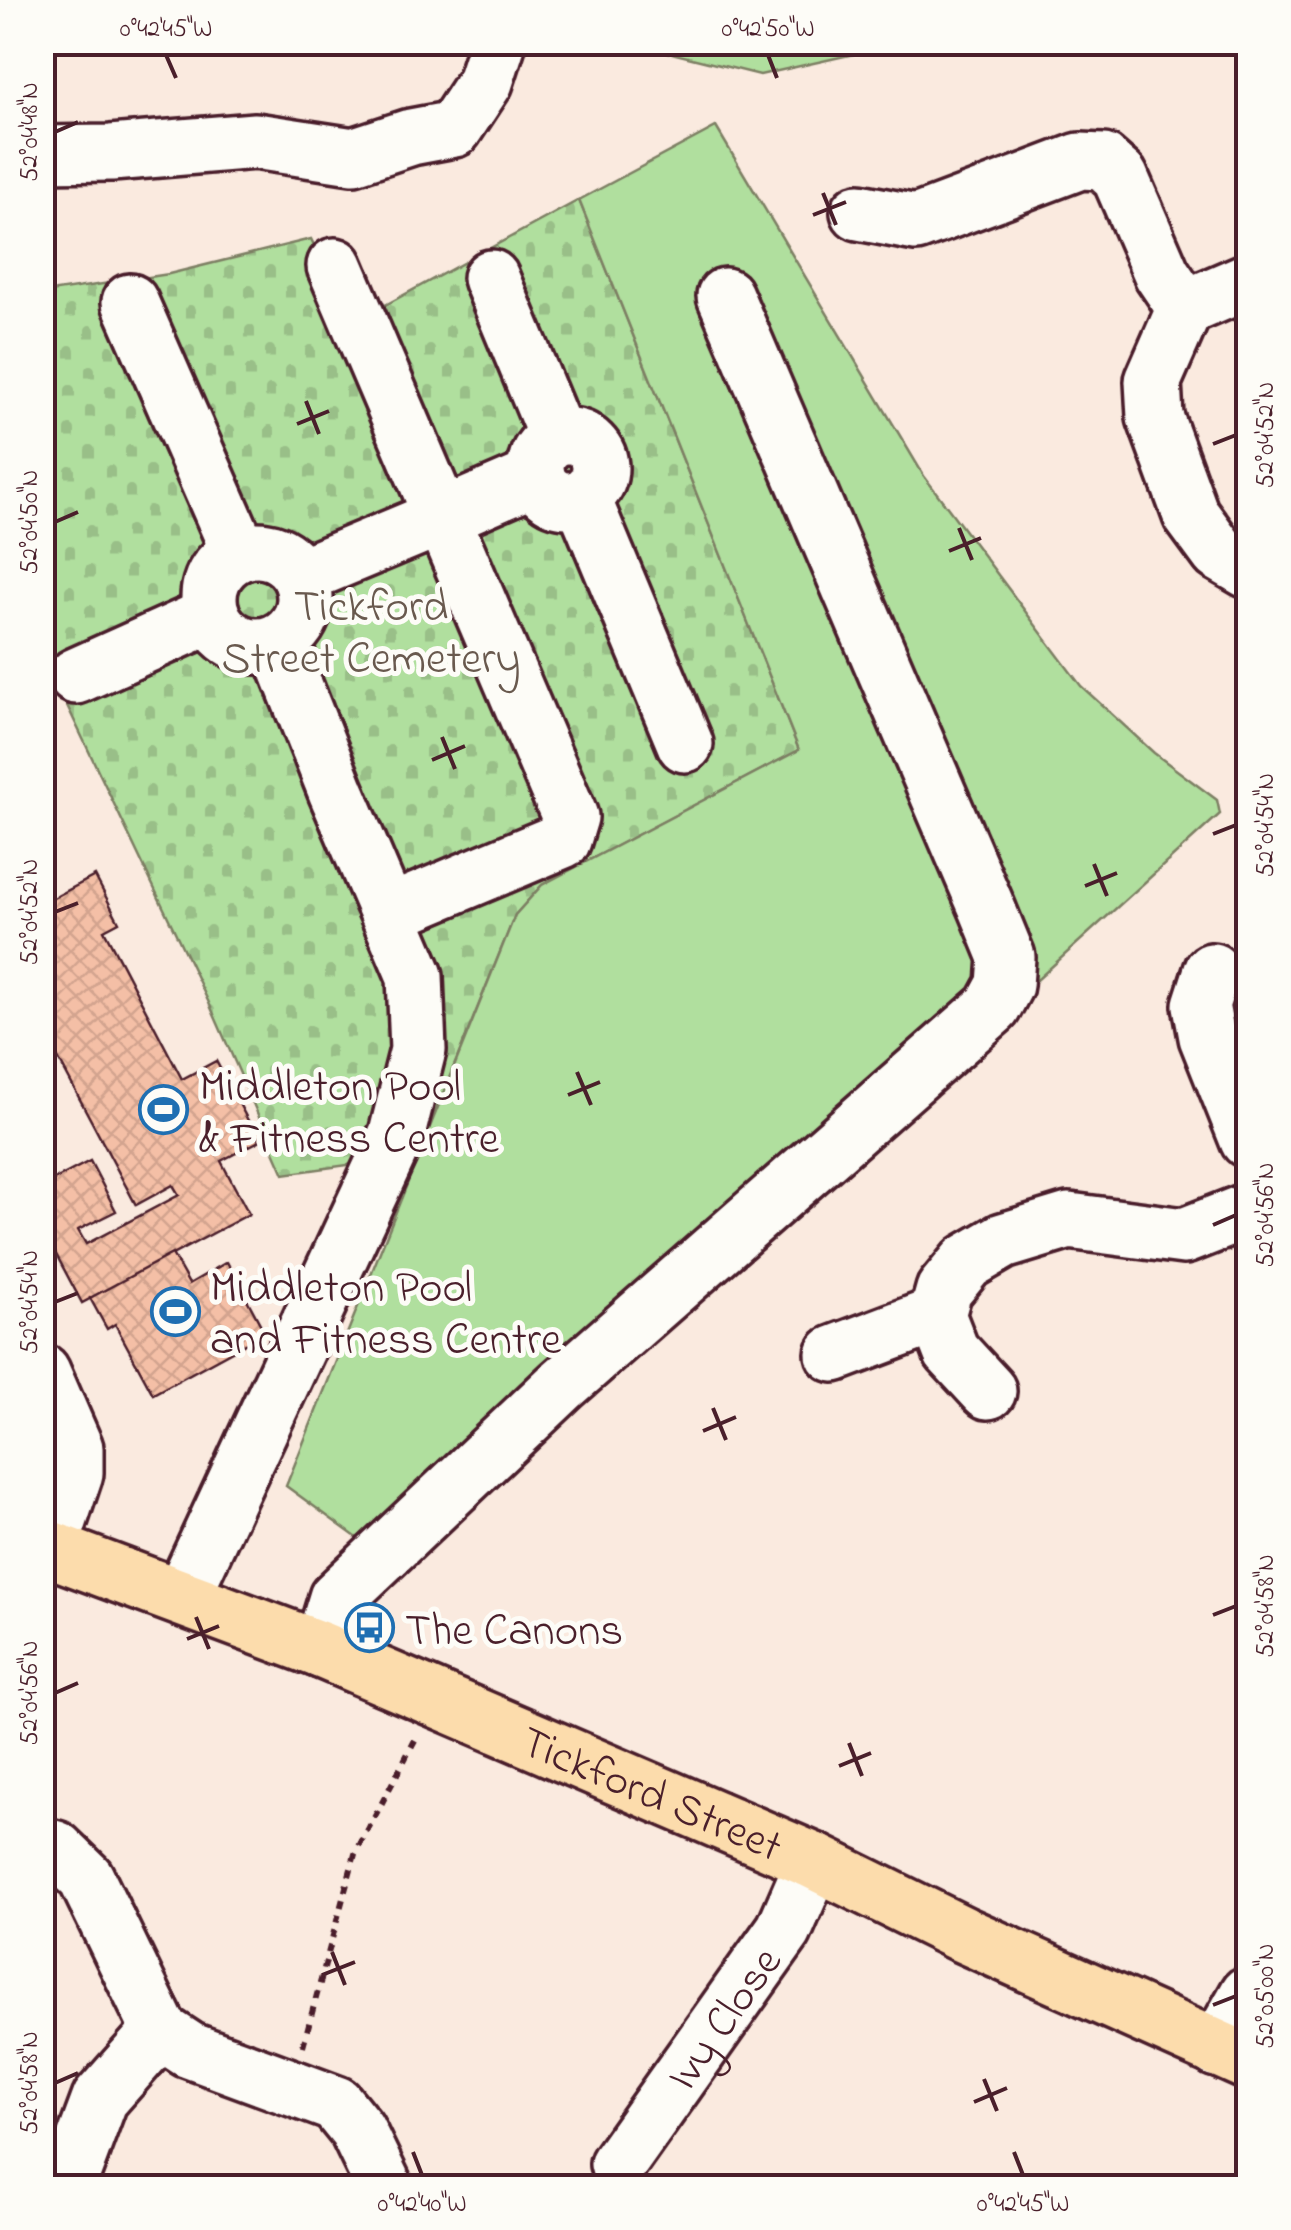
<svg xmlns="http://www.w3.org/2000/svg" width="1291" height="2230" font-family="'Indie Flower',sans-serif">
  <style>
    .cemetery { fill: url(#cemetery-stones); stroke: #7d7f64; stroke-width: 2.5 }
    .green { fill: #b0df9e; stroke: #7d7f64; stroke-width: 2.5 }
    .building { fill: url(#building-cross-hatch); stroke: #4a1f2b; stroke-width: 2.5 }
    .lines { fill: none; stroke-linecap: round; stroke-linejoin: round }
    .minor-casing { stroke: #4a1f2b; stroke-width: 62 }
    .major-casing { stroke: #4a1f2b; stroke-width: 62 }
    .path { stroke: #4a1f2b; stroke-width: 6; stroke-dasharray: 8 8; stroke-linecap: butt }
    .minor { stroke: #fdfcf7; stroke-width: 55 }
    .major { stroke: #fcdcac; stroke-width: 55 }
    .ticks { fill: none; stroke: #4a1f2b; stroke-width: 4 }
    .labels { text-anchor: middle; stroke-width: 10; stroke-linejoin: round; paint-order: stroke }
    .park-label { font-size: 45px; fill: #69594e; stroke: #fdfcf7 }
    .poi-label { font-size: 45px; fill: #4a1f2b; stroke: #fdfcf7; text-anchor: start }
    .street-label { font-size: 45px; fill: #4a1f2b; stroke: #fdfcf7 }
    .neatline { fill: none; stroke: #4a1f2b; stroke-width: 4 }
    .ticks-label { font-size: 25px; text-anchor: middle; fill: #4a1f2b }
  </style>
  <defs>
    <pattern id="cemetery-stones" width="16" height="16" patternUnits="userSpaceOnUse" patternTransform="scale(2.5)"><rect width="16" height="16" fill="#b0df9e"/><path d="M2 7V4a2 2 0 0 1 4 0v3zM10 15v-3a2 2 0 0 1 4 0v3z" fill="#99bf88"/></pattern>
    <pattern id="building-cross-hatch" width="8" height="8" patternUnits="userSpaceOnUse" patternTransform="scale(2.5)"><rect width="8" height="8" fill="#f4bfa6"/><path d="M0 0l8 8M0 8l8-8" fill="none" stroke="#d3a48f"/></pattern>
  </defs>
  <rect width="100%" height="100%" fill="#faeadf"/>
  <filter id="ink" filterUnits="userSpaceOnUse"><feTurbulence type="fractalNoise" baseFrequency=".01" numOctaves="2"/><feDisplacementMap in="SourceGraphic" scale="20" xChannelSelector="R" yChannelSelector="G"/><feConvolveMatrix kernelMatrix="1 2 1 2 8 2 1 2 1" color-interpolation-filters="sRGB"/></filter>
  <g filter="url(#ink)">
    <polygon class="cemetery" points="579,200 799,750 542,885 515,915 418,1155 284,1174 209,1003 43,655 43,293 169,274 311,239 352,323"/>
    <g class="green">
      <polygon points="651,43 903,43 760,75 655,49"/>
      <polygon points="716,127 924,476 1081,686 1154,753 1217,800 1220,814 393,1564 286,1486 515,915 542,885 799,750 579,200"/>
    </g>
    <g class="building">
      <polygon points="95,876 119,922 104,930 182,1079 216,1061 259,1141 221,1161 249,1214 82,1303 42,1228 42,1186 90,1161 116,1211 78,1230 86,1244 179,1195 173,1185 136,1205 42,1028 42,904"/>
      <polygon points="172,1254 189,1284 227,1262 265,1333 153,1394 115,1324 107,1329 90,1298"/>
    </g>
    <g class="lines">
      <defs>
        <g id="minor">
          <polyline points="42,154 111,153 255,141 353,156 411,137 454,129 485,82 498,42"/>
          <polyline points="859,212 916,223 1080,161 1103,162 1120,177 1162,274 1185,308"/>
          <polyline points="335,266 442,517 537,476"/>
          <polyline points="491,278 557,437"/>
          <polyline points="1248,281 1185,308 1153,381 1155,417 1191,515 1219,553 1248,570"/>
          <polyline points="130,302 240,553"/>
          <circle cx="568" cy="468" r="32"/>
          <polyline points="582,497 685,744"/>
          <circle cx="257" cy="598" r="48"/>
          <polyline points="300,576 442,517 570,817 563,840 389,913"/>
          <polyline points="76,676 212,615"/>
          <polyline points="1212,971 1201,1005 1207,1037 1248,1140"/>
          <polyline points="834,1354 937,1315"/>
          <polyline points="42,1372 75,1448 75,1473 50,1548"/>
          <polyline points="988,1391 951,1351 937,1315 944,1290 967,1262 1003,1241 1069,1221 1184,1236 1248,1211"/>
          <polyline points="182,1597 397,1134 418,1050 415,976 336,791 277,642"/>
          <polyline points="321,1650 337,1598 562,1385 993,1007 1005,985 1007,957 987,908 725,296"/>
          <polyline points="42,1845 56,1849 86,1878 160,2031 189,2050 336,2104 357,2130 385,2188"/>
          <polyline points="1217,2049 1248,1994"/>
          <path id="s1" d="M 618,2164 L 784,1930 L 814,1861"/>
          <polyline points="67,2188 100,2099 160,2031"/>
        </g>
        <g id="major">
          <path id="s2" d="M 42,1546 L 321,1650 L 436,1699 L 814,1861 L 962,1934 L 1248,2062"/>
        </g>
      </defs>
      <use href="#minor" class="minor-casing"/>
      <use href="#major" class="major-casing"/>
      <polyline class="path" points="303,2046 355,1854 415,1740"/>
      <use href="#minor" class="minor"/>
      <use href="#major" class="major"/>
    </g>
  </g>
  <path class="ticks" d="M 166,55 L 176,78M 768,55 L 777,78M 55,132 L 78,122M 823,193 L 836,225M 813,215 L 846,202M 306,401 L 319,434M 297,424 L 329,411M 1213,444 L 1236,435M 55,522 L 78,512M 959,528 L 972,560M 949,551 L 981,538M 442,737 L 455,769M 432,760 L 465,746M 1213,834 L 1236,825M 1094,864 L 1107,896M 1085,886 L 1117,873M 55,912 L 78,903M 577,1072 L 591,1105M 568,1095 L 600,1082M 1213,1225 L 1236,1215M 55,1302 L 78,1293M 713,1408 L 726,1440M 703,1431 L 736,1417M 1213,1615 L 1236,1606M 196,1617 L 209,1649M 187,1639 L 219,1626M 55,1693 L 78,1683M 849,1743 L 862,1776M 839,1766 L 871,1753M 332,1952 L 345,1985M 322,1975 L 355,1962M 1213,2005 L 1236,1996M 984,2079 L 997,2111M 55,2083 L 78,2073M 974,2102 L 1007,2088M 413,2152 L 422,2175M 1014,2152 L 1023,2175"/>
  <defs>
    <symbol id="stadium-ring" viewBox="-11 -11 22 22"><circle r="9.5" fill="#fdfcf7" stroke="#1f6fb2" stroke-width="1.5"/><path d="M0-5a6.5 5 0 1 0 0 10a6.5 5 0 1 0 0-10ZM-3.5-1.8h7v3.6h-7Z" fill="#1f6fb2"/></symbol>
    <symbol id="bus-ring" viewBox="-11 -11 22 22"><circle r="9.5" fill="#fdfcf7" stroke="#1f6fb2" stroke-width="1.5"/><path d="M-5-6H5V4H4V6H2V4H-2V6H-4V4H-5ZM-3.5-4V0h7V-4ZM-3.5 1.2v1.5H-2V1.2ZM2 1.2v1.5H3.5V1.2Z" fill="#1f6fb2"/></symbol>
  </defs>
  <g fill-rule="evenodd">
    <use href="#stadium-ring" x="136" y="1082" width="55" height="55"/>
    <use href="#stadium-ring" x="148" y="1284" width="55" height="55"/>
    <use href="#bus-ring" x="342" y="1600" width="55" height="55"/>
  </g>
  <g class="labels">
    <g class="park-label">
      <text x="371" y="620">Tickford<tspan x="371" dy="52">Street Cemetery</tspan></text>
    </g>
    <g class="poi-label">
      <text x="199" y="1100">Middleton Pool<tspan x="199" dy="52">&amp; Fitness Centre</tspan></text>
      <text x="210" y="1301">Middleton Pool<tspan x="210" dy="52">and Fitness Centre</tspan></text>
      <text x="405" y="1644">The Canons</text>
    </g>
    <g class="street-label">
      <text dy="16" stroke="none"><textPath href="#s2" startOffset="658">Tickford Street</textPath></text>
      <text dy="16" stroke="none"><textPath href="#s1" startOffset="180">Ivy Close</textPath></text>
    </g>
  </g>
  <rect width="1291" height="2230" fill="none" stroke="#fdfcf7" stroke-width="110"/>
  <rect x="55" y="55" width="1181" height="2120" class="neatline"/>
  <g class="ticks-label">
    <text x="166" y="36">0°42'45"W</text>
    <text x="768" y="36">0°42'50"W</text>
    <text transform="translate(28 132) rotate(-90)" y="9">52°04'48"N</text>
    <text transform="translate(1264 435) rotate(-90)" y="9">52°04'52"N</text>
    <text transform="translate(28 522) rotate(-90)" y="9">52°04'50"N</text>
    <text transform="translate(1264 825) rotate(-90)" y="9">52°04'54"N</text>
    <text transform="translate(28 912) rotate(-90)" y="9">52°04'52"N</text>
    <text transform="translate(1264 1215) rotate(-90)" y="9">52°04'56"N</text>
    <text transform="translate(28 1302) rotate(-90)" y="9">52°04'54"N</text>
    <text transform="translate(1264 1606) rotate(-90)" y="9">52°04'58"N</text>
    <text transform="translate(28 1693) rotate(-90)" y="9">52°04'56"N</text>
    <text transform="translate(1264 1996) rotate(-90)" y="9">52°05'00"N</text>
    <text transform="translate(28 2083) rotate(-90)" y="9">52°04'58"N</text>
    <text x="422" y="2211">0°42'40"W</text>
    <text x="1023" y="2211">0°42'45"W</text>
  </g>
</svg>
